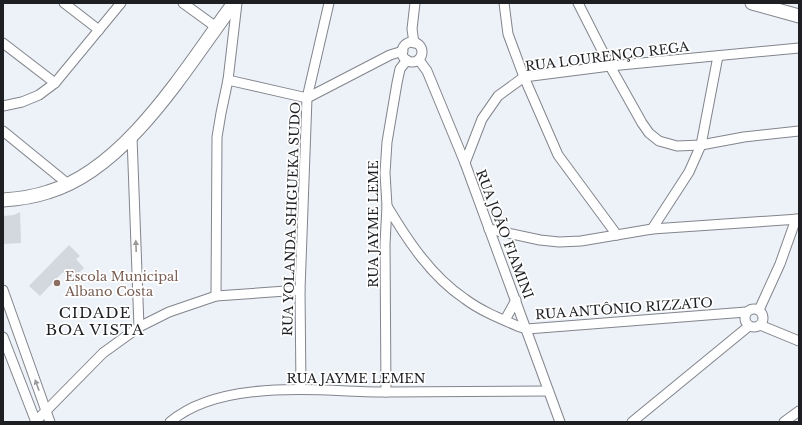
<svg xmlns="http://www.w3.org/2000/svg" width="802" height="425" font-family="'Libre Baskerville',serif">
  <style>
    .building { fill: #d3d7de }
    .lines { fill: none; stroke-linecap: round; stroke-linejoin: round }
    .street-casing { stroke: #82858c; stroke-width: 11 }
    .secondary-casing { stroke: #82858c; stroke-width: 15 }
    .street { stroke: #fff; stroke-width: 9 }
    .secondary { stroke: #fff; stroke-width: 13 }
    .oneway { fill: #9a9a9c }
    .education-dot { fill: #8d6e63; stroke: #fff; stroke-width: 1.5 }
    .labels { text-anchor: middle; stroke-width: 3.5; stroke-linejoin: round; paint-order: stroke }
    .street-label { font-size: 13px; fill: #1e1f22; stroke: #fff }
    .education-label { font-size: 13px; fill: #785e54; stroke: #fff; text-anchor: start }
    .quarter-label { font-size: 15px; letter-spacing: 1px; fill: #1e1f22; stroke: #fff }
  </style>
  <rect width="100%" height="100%" fill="#edf1f8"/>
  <g class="building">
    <polygon points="20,212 21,243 3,244 3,216 14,215"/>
    <polygon points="69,245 80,256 76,259 84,268 71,280 63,272 40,296 29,286"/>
  </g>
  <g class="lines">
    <defs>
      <g id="street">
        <polyline points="64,3 99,30"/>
        <polyline points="183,3 216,27"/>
        <polyline points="504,3 508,34 524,77 558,155 617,235"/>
        <polyline points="578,3 610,66 642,123 649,133 659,141 677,146 701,145 744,137 799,131"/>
        <circle cx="412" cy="52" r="10"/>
        <polyline points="3,43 55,83"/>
        <polyline points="414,43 412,29 415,3"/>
        <polyline points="419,60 427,71 465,163 560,422"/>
        <polyline points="228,80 307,98 390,55 403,51"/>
        <polyline points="3,106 22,102 39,95 55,83 121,3"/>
        <polyline points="3,131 68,184"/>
        <polyline points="132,137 139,327"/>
        <polyline points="465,163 482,119 498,96 524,77 610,66 799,48"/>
        <path d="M 387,206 C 408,241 431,276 465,299 C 481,311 501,319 520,327 L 527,329 L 746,312"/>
        <polyline points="489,229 540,240 559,242 581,241 652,229 799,219"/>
        <polyline points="652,229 689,172 701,145 718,56"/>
        <polyline points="3,290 50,422"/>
        <polyline points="216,296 217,137 221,113 228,80 237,3"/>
        <circle cx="754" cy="318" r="9"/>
        <polyline points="759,310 780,264 796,219"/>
        <polyline points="505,320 516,300"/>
        <polyline points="760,325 799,341"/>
        <polyline points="3,337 36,422"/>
        <polyline points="301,389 300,290 307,98 329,3"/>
        <polyline points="386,392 385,244 387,206 385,173 387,142 397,83 400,69 407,60"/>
        <polyline points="35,422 103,353 139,327 169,312 216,296 300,290"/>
        <path d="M 170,422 C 223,377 323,392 387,392 C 441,392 494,391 548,391"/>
        <polyline points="632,422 749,326"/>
        <polyline points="784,422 799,411"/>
      </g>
      <g id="secondary">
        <polyline points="752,3 799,16"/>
        <path d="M 3,200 C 18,199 33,197 48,192 C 127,169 187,66 234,3"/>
      </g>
    </defs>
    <use href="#street" class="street-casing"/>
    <use href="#secondary" class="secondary-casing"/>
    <use href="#street" class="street"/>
    <use href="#secondary" class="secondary"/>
  </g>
  <defs><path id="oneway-solid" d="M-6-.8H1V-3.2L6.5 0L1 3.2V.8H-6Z"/></defs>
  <g class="oneway">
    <use href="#oneway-solid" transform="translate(136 246) rotate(-92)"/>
    <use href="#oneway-solid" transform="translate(37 385) rotate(-110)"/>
  </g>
  <circle class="education-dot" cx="57" cy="283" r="4"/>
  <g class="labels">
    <g class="street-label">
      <text transform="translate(607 56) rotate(-7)" y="5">RUA LOURENÇO REGA</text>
      <text transform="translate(291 219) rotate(-88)" y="5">RUA YOLANDA SHIGUEKA SUDO</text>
      <text transform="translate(373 224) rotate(-90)" y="5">RUA JAYME LEME</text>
      <text transform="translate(505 234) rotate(69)" y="5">RUA JOÃO FIAMINI</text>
      <text transform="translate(624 308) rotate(-4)" y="5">RUA ANTÔNIO RIZZATO</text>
      <text x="356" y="383">RUA JAYME LEMEN</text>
    </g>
    <g class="education-label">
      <text x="65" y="281">Escola Municipal<tspan x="65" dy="15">Albano Costa</tspan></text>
    </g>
    <g class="quarter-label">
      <text x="95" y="318">CIDADE<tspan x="95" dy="17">BOA VISTA</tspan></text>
    </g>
  </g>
  <rect width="802" height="425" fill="none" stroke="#1e1f22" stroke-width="8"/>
</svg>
